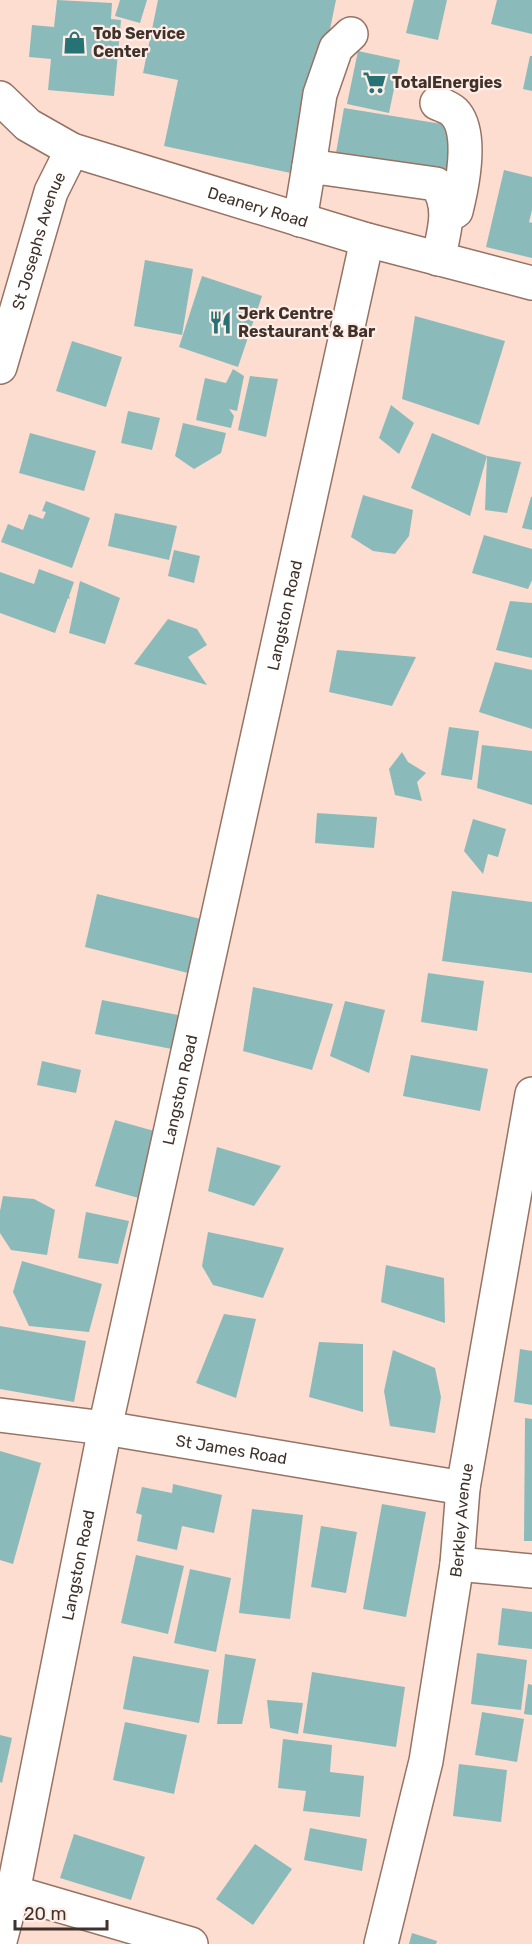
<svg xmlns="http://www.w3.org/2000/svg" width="532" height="1944" font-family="Rubik,sans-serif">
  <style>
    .building { fill: #8bbabb }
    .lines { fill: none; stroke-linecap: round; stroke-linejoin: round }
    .minor-casing { stroke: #967364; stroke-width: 36 }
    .minor { stroke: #fff; stroke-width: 33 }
    .labels { text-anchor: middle; stroke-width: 4.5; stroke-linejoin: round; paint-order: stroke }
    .poi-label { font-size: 16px; font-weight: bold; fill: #40312a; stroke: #feeee7; text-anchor: start }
    .street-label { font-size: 16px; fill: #40312a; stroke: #feeee7 }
  </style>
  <rect width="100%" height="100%" fill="#fdddcf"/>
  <g class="building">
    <polygon points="57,0 112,3 111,19 121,20 114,96 48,90 51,59 29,57 32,25 54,27"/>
    <polygon points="120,0 147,0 140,23 115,16"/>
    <polygon points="158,0 336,0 300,175 164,146 178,80 143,73"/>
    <polygon points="414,0 447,0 438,40 406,33"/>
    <polygon points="497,0 532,0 532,34 491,24"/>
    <polygon points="358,51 400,60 389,113 347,104"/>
    <polygon points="530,56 532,56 532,91 523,89"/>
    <polygon points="344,108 460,127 451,184 334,164"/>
    <polygon points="504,170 532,177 532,210 529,222 532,223 532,258 486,247"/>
    <polygon points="145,260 193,269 182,335 134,326"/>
    <polygon points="202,276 262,296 238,367 179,347"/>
    <polygon points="415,316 505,341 479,425 402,399"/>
    <polygon points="72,341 122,357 106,407 56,391"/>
    <polygon points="233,369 244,376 237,411 229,409 234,416 231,428 196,420 205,378 226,383"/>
    <polygon points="250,376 278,379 266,437 238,430"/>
    <polygon points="391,405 414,423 399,454 379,438"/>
    <polygon points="128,411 160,418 152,450 121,443"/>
    <polygon points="183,423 226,433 221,453 194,469 175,456"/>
    <polygon points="30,433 96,451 84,491 19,473"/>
    <polygon points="432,433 487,456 470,516 411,488"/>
    <polygon points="487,456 521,462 507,513 485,510"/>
    <polygon points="363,495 413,510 409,536 395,554 373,551 351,537"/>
    <polygon points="531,497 532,497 532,530 522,528"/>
    <polygon points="46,501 90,518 72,568 1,542 8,524 23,530 29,514 43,519 46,512 42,511"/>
    <polygon points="115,513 177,526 169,560 108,546"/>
    <polygon points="484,535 532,549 532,580 528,589 472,573"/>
    <polygon points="174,550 200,556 194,583 168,576"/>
    <polygon points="39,569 74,582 69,596 70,599 68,598 55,633 0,613 0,572 34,584"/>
    <polygon points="80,581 120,598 105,644 69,633"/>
    <polygon points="510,601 532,603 532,658 496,650"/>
    <polygon points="168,619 197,629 207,645 188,657 207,685 134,664"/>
    <polygon points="337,650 416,657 392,706 329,692"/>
    <polygon points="495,662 532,670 532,729 479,712"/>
    <polygon points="449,727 479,731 472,780 441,775"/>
    <polygon points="482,745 532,751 532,805 477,788"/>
    <polygon points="402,752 408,762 426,773 417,782 422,801 395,795 389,769"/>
    <polygon points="317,813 377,817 374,848 315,843"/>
    <polygon points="473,819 506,829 498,857 488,854 483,874 464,851"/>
    <polygon points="452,891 532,902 532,973 442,961"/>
    <polygon points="97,894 201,919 188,973 85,947"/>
    <polygon points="428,973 484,981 477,1031 421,1022"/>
    <polygon points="253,987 333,1004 312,1070 243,1051"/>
    <polygon points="102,1000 183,1016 177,1050 95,1034"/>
    <polygon points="345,1001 385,1010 369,1073 330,1056"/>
    <polygon points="411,1055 488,1069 480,1111 403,1096"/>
    <polygon points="42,1061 81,1070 76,1093 37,1085"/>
    <polygon points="115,1120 165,1134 146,1200 95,1186"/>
    <polygon points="217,1147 281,1166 254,1206 208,1191"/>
    <polygon points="3,1196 34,1199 55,1210 47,1255 11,1250 0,1233 0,1211"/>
    <polygon points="86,1212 129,1221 118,1264 78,1258"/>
    <polygon points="208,1232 284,1248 263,1298 213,1285 202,1266"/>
    <polygon points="22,1261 102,1284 89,1332 29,1326 13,1292"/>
    <polygon points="386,1265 444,1278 445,1323 381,1302"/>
    <polygon points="224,1314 256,1319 236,1398 196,1383"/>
    <polygon points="0,1326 86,1341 74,1402 0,1389"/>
    <polygon points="319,1342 363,1344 363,1412 309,1397"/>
    <polygon points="520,1349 532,1351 532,1405 514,1402"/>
    <polygon points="393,1350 435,1368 441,1397 435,1433 390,1426 384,1391"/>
    <polygon points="525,1418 532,1419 532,1541 524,1541"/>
    <polygon points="0,1451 41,1463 13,1564 0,1560"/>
    <polygon points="173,1484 222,1495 214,1533 182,1526 177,1550 137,1541 142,1515 136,1513 142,1487 172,1493"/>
    <polygon points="382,1504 426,1512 406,1617 363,1609"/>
    <polygon points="252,1509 303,1515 290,1619 239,1613"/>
    <polygon points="321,1526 357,1532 346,1593 311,1587"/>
    <polygon points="136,1555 184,1566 168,1634 121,1623"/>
    <polygon points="190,1569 231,1578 216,1652 174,1643"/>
    <polygon points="502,1608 532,1612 532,1649 498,1645"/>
    <polygon points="477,1653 527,1660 521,1710 471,1704"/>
    <polygon points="225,1654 256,1659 242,1724 217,1724"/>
    <polygon points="133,1656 209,1670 199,1723 123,1709"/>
    <polygon points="312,1672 405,1687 396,1747 303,1733"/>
    <polygon points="528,1684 532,1685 532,1715 524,1714"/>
    <polygon points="267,1700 303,1703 298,1734 270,1728"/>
    <polygon points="482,1712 524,1719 517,1762 475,1755"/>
    <polygon points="125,1722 187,1735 174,1794 113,1780"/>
    <polygon points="0,1735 12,1738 2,1783 0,1782"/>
    <polygon points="283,1739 332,1745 330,1772 364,1776 360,1817 303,1811 306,1791 278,1788"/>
    <polygon points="459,1764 507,1770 501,1822 453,1816"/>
    <polygon points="310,1828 367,1839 362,1871 304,1860"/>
    <polygon points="74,1834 145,1857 131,1900 60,1878"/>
    <polygon points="255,1844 292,1869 253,1925 216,1899"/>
    <polygon points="412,1933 437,1941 436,1944 409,1944"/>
  </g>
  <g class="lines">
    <defs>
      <g id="minor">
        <path id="s1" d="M 0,98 L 28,125 L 72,150 L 367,240 L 532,283"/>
        <path d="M 437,103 C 442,105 450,108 454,112 C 474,132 462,187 456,211 L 447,216"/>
        <polyline points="309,166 320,94 336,48 351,34"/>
        <path d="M 300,220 L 309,166 L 436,184 C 453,206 444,233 438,259"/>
        <path id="s2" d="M 0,367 L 51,192 L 72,150"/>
        <path id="s3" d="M 0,1415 L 105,1428 L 463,1488"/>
        <polyline points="457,1564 532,1571"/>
        <polyline points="0,1890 13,1892 191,1944"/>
        <path id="s4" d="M 0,1941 L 13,1892 L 105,1428 L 367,240"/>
        <path id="s5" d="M 381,1944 L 426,1761 L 457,1564 L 463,1488 L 532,1094"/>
      </g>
    </defs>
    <use href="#minor" class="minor-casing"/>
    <use href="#minor" class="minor"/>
  </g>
  <defs>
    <symbol id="shop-bare" viewBox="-9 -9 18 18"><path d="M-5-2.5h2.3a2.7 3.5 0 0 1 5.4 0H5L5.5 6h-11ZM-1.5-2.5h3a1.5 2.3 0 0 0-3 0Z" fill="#277274" stroke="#feeee7" stroke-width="2.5" paint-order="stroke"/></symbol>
    <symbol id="supermarket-bare" viewBox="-9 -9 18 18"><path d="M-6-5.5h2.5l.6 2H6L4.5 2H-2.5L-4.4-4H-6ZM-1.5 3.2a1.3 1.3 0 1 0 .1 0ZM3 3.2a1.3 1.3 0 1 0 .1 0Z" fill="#277274" stroke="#feeee7" stroke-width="2.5" paint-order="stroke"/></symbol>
    <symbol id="restaurant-bare" viewBox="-9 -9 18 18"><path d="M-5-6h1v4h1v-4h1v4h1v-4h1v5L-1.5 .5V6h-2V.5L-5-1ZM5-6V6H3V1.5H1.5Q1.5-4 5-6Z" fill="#277274" stroke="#feeee7" stroke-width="2.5" paint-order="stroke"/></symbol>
  </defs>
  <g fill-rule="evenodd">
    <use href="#shop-bare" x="58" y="26" width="33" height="33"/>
    <use href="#supermarket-bare" x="358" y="66" width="33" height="33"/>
    <use href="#restaurant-bare" x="204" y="306" width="33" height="33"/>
  </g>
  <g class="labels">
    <g class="poi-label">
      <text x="93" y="39">Tob Service<tspan x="93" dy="18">Center</tspan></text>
      <text x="392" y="88">TotalEnergies</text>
      <text x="238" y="319">Jerk Centre<tspan x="238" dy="18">Restaurant &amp; Bar</tspan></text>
    </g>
    <g class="street-label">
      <text dy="6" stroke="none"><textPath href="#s1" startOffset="284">Deanery Road</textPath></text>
      <text dy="6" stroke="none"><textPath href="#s2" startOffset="132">St Josephs Avenue</textPath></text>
      <text dy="6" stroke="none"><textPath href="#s4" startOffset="1356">Langston Road</textPath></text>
      <text dy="6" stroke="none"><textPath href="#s4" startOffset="870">Langston Road</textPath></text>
      <text dy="6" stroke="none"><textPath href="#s3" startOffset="234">St James Road</textPath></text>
      <text dy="6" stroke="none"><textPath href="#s5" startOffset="432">Berkley Avenue</textPath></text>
      <text dy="6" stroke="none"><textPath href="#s4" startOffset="384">Langston Road</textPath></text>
    </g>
  </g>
  <path d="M15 1920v9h92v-9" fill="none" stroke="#40312a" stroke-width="3"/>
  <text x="24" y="1920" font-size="18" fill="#40312a" stroke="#feeee7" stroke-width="4.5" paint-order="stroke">20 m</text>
</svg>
